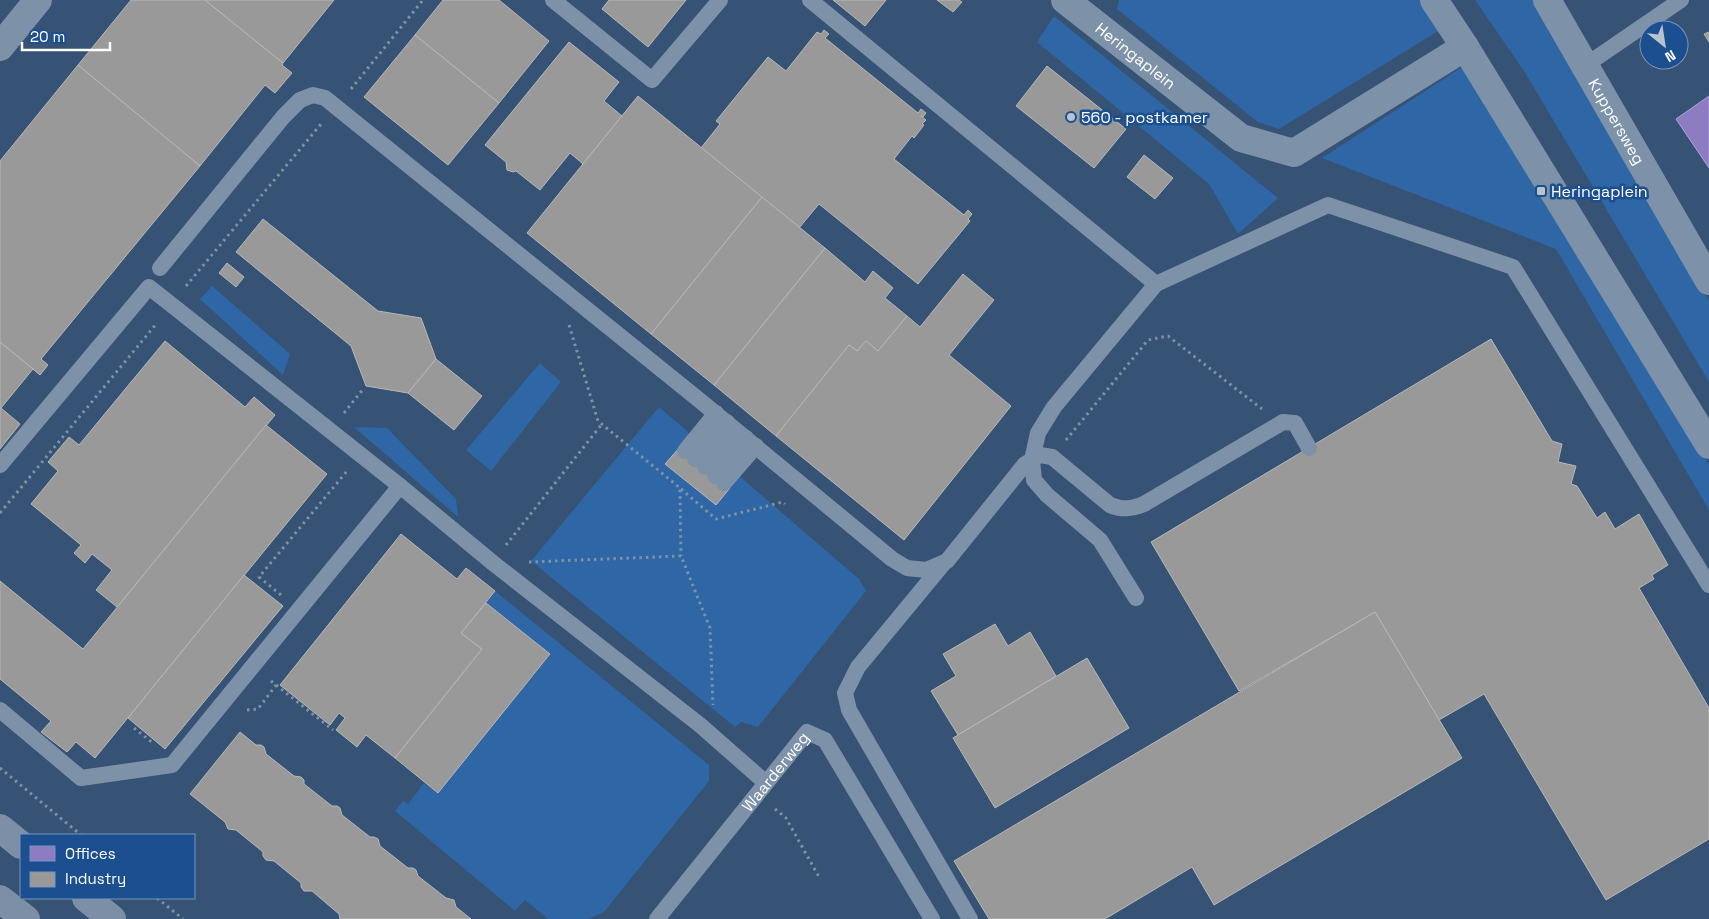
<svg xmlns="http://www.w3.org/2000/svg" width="1709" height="919" font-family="'Space Grotesk',sans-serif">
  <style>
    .green { fill: #2f66a5 }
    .offices { fill: #8e7cc3; stroke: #b0a3d5 }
    .industry { fill: #999; stroke: #b8b8b8 }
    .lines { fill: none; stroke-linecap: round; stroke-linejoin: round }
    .path { stroke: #7d92a8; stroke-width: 3; stroke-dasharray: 2.5 4; stroke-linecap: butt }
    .service { stroke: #7d92a8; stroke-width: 16 }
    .minor { stroke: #7d92a8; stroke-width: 28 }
    .primary { stroke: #7d8ea7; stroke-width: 28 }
    .poi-dot { fill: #b9c2ce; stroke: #1b4f8f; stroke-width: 2 }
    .labels { text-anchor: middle; stroke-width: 5; stroke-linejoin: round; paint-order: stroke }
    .street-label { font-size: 16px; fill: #fff; stroke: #1b4f8f }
    .poi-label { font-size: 16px; fill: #fff; stroke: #1b4f8f; text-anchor: start }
  </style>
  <rect width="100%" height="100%" fill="#365274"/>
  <g class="green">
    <polygon points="1119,0 1422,0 1440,30 1279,129 1258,122 1117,9"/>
    <polygon points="1475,0 1536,0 1709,301 1709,382 1524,71"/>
    <polygon points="1054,16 1278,198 1238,234 1209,184 1037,42"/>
    <polygon points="1462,67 1602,280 1709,465 1709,510 1556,249 1322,158"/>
    <polygon points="212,286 290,354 283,375 200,299"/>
    <polygon points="540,363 561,382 491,471 466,450"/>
    <polygon points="659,407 859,579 866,591 758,727 741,722 735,727 531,561"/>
    <polygon points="354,427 387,428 456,499 458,517"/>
    <polygon points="495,591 709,765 709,781 604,912 589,919 548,919 525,900 515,911 395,811 403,801 408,804 424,783 438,793 550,655 486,603"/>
  </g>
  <polygon class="offices" points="1709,96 1709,168 1676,119"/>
  <g class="industry">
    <polygon points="131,0 205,0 283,63 282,65 292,73 275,93 265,85 200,166 78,65"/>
    <polygon points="205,0 334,0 283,63"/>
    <polygon points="443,0 499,0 549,41 499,103 415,35"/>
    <polygon points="609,0 686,0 648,47 602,9"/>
    <polygon points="833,0 886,0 865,26"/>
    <polygon points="937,0 959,0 962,2 953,12"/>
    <polygon points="824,30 829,34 825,38 918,113 921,109 926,113 923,117 921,116 926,120 922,124 924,125 914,138 912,136 894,159 964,215 968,210 972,214 968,219 970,221 918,284 819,204 799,228 701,148 720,124 716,121 768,57 786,71 817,32 821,34"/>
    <polygon points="1709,32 1709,42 1704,34"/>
    <polygon points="415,35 499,103 448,165 364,97"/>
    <polygon points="569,42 619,82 604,101 622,116 583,164 570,153 540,190 516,171 513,172 507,170 506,162 485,145"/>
    <polygon points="78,65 200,166 41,359 48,365 40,375 0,342 0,161"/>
    <polygon points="1047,66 1126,129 1094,168 1016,106"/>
    <polygon points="638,96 762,197 651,334 527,233"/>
    <polygon points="1144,155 1173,178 1155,199 1127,177"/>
    <polygon points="762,197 825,248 714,385 651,334"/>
    <polygon points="263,219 378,311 421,318 436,359 408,393 366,386 351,346 236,252"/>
    <polygon points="825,248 865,282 873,271 893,288 885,298 907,316 878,351 866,341 857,351 849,345 776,436 714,385"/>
    <polygon points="227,263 244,277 236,287 219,273"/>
    <polygon points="963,274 994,300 949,355 1011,406 904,540 776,436 849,345 857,351 866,341 878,351 907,316 920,327"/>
    <polygon points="1491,339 1552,441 1562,444 1558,462 1576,466 1571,484 1577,486 1597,518 1605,512 1615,529 1639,514 1668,565 1652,575 1654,579 1639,588 1709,708 1709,839 1606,900 1484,694 1439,720 1375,612 1239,691 1151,542"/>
    <polygon points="165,341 245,407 254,397 275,415 117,607 96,590 112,570 92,554 85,563 74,553 81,545 31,504 58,471 48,462 69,437 79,445"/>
    <polygon points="0,342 33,369 1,408 20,424 0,449"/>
    <polygon points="436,359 482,396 454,430 408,393"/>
    <polygon points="266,425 327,474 95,758 76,742 67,752 41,732 51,721 0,679 0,581 83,649"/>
    <polygon points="680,447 730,488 716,505 665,464"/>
    <polygon points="401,534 457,579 466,568 495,591 461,633 482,649 395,758 366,735 357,747 336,730 345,718 339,713 330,725 280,685"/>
    <polygon points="244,575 283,606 165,749 128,718"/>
    <polygon points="486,603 550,654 438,793 395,758 482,649 461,633"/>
    <polygon points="1375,612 1462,758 1214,905 1192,867 1105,919 989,919 954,861"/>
    <polygon points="995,624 1008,646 1030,632 1056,676 958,735 931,691 956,676 943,654"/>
    <polygon points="1087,658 1129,728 995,808 953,738"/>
    <polygon points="240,732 256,745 261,745 264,747 266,754 294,776 301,777 304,780 304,784 332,806 337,806 340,808 342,815 370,837 374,837 378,839 380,846 408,868 413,868 416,870 418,876 446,898 454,900 456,907 471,919 340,919 339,914 312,891 304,891 301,887 301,883 274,861 266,860 263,856 263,852 236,830 228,829 225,822 190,794"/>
  </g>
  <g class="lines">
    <g class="path">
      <polyline points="351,89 423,0"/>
      <polyline points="186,286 321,124"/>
      <polyline points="569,325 598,421 680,488 681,556"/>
      <polyline points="344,413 364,388"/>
      <polyline points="1066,440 1148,340 1168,336 1262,409"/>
      <polyline points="681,489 716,519 783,502 785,504"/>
      <polyline points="0,513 157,323"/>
      <polyline points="506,545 602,424"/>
      <polyline points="529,562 681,556 710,628 713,705"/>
      <polyline points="281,595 259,577 347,471"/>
      <polyline points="271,681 333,730"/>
      <polyline points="247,710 258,709 276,685"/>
      <polyline points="134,728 154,744"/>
      <polyline points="0,768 81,835"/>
      <polyline points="775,809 786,818 819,877"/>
      <polyline points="157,898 183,919"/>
    </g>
    <g class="service">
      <polyline points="553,0 652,80 720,0"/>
      <polyline points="810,0 1156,284 1328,205 1513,267 1709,585"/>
      <polyline points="1586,65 1681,0"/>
      <path d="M 160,268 L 283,117 L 300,100 L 313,95 L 325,98 L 698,399 L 892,559 L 907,568 L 926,570 L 947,561 L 1025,464 L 1040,455 L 1052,457 L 1110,505 C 1122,510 1131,509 1144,504 L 1283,422 L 1295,423 L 1309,448"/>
      <polyline points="685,451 716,413"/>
      <polyline points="695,459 727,422"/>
      <polyline points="0,465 149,287 400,486 493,563 700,725 766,783"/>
      <polyline points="705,467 735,430"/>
      <polyline points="715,476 746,438"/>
      <polyline points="724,483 756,446"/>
      <polyline points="944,563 858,667 845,693 849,710 970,919"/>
      <polyline points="1136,598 1100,540 1047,495 1034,480 1032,460 1038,433 1054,407 1156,284"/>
      <polyline points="0,710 81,778 172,765 400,486"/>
      <path id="s1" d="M 657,919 L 807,732 L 825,740 L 932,919"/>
    </g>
    <g class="minor">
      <path id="s2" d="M 1065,0 L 1241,138 L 1294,153 L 1465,47"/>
      <polyline points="1434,0 1465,47 1709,445"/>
      <path id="s3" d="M 1547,0 L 1709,281"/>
      <polyline points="0,47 38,0"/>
    </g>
    <g class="primary">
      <polyline points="0,828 21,845"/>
      <polyline points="86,898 112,919"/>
      <polyline points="0,899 26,919"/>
    </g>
  </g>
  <g class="poi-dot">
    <circle cx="1071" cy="117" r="5"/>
    <rect x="1536" y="186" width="10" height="10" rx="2.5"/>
  </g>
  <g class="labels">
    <g class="street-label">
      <text dy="6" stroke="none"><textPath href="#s2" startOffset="90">Heringaplein</textPath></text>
      <text dy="6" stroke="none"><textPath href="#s3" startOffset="140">Kuppersweg</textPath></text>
      <text dy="6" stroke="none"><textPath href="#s1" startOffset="189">Waarderweg</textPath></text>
    </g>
    <g class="poi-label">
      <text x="1081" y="123">560 - postkamer</text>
      <text x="1551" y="197">Heringaplein</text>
    </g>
  </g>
  <rect x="20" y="834" width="175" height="65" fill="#1b4f8f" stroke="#7695bc"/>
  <rect x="30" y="846" width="25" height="15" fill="#8e7cc3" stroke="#7695bc"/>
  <text x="65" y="859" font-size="15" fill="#ffffff">Offices</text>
  <rect x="30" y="872" width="25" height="15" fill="#999999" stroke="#7695bc"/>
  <text x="65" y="884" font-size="15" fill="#ffffff">Industry</text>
  <g transform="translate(1664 45) rotate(150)"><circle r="24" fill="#1b4f8f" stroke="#7695bc"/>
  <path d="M0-4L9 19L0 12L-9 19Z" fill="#b9c2ce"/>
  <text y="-8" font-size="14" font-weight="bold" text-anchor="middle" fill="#ffffff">N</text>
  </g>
  <path d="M22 42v8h88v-8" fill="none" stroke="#ffffff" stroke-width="2.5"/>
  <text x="30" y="42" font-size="15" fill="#ffffff" stroke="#1b4f8f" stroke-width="4" paint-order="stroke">20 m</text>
</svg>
